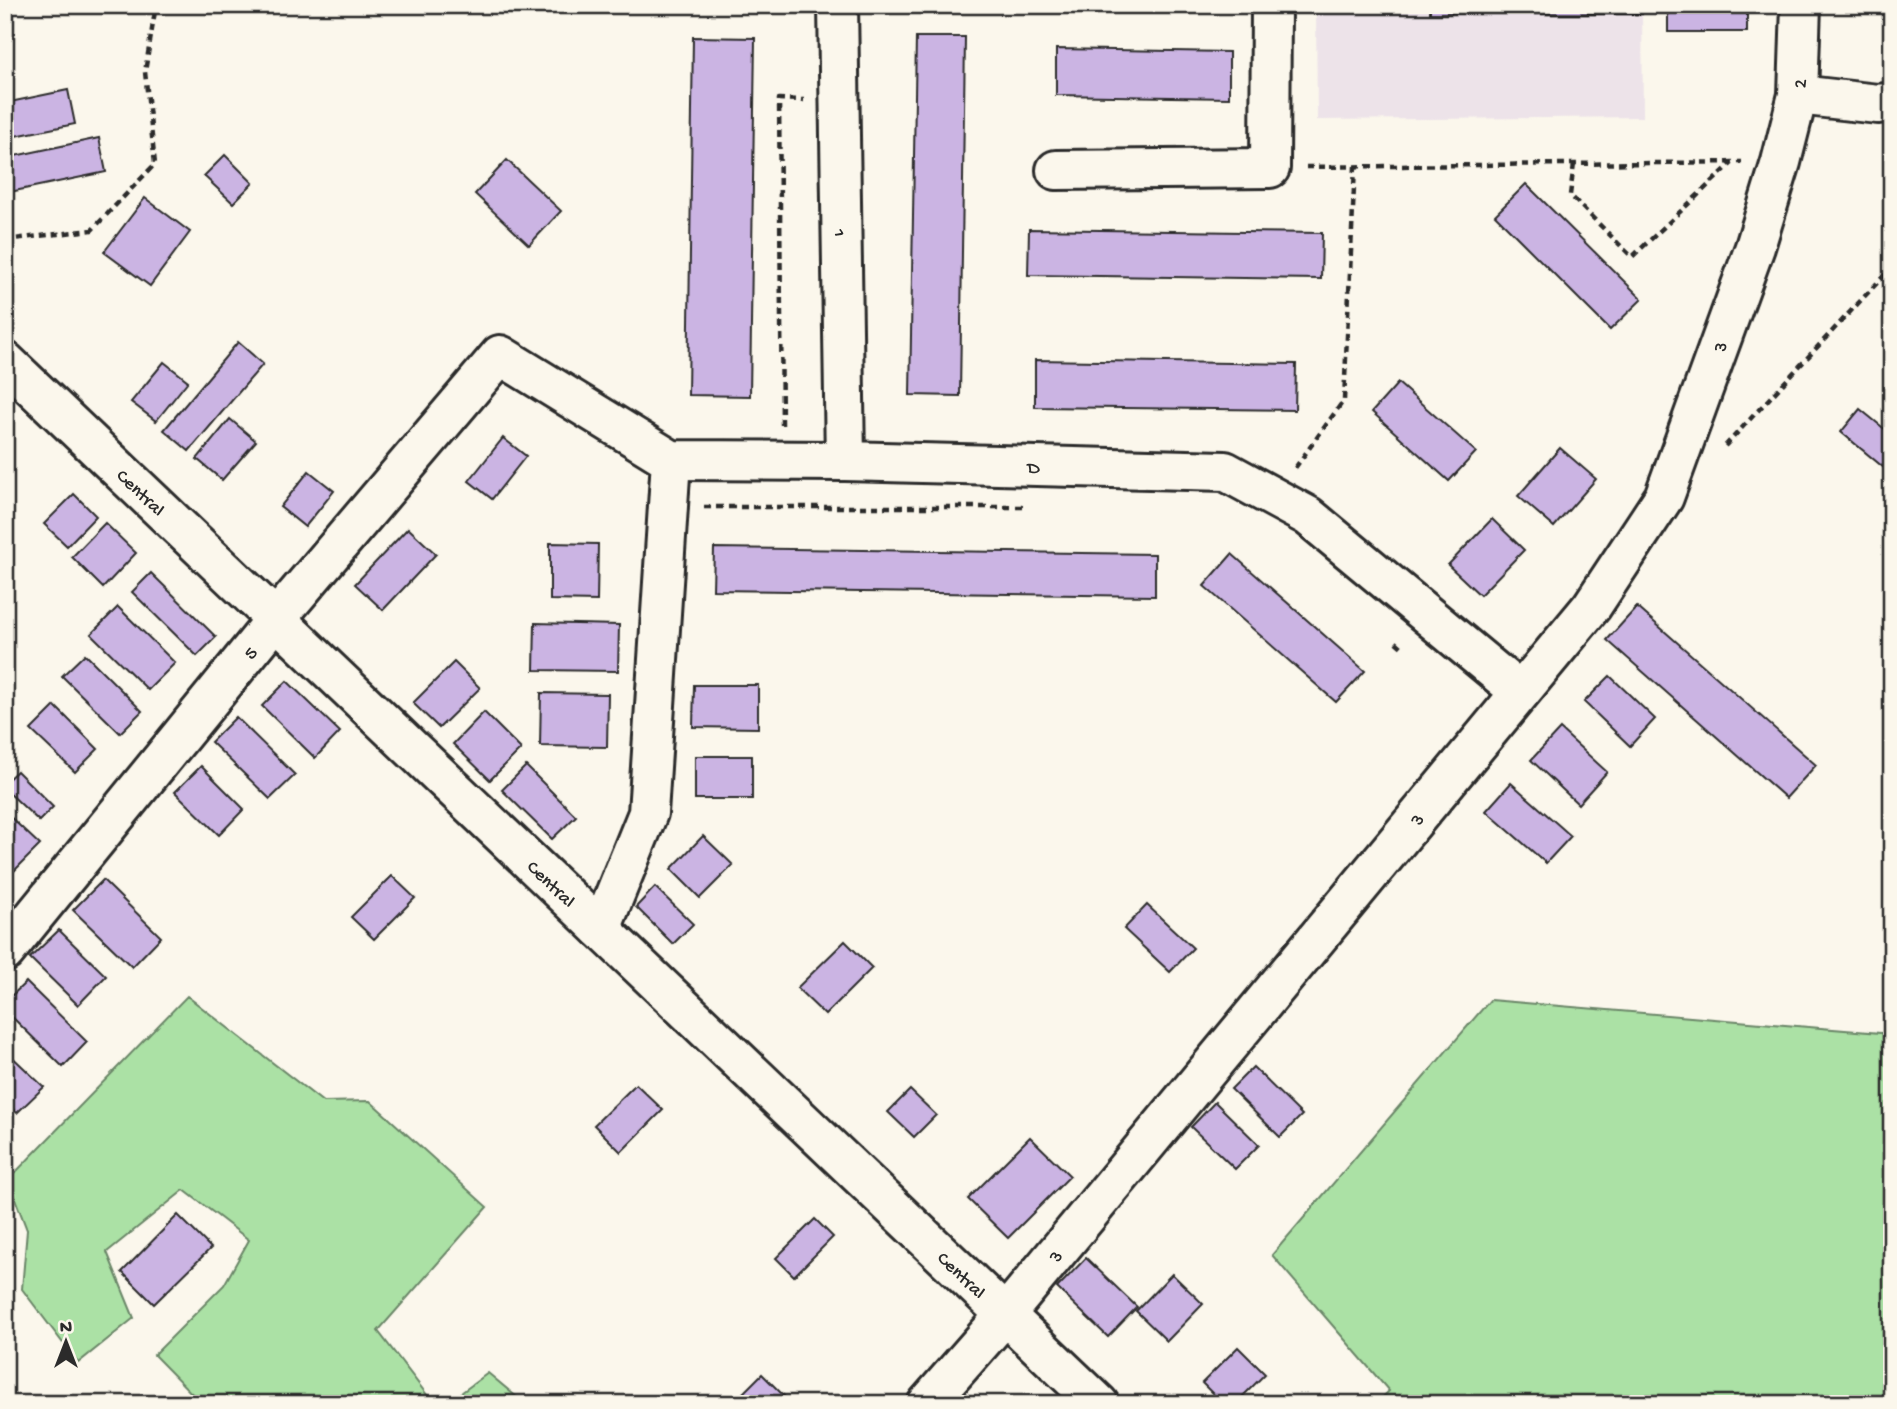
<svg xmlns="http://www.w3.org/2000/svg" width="1897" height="1409" font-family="'Gochi Hand',sans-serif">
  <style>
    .built { fill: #ede3e9 }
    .green { fill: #abe1a5; stroke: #6b8668; stroke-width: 2 }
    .building { fill: #cbb4e3; stroke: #2b2b2b; stroke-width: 2 }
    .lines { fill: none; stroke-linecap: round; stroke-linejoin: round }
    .minor-casing { stroke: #2b2b2b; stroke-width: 44 }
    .path { stroke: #2b2b2b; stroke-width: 4.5; stroke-dasharray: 7 5; stroke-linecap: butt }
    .minor { stroke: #fbf7ec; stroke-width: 38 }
    .labels { text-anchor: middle; stroke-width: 7; stroke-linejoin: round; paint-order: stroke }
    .street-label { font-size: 19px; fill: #2b2b2b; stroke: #fbf7ec }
  </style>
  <rect width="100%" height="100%" fill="#fbf7ec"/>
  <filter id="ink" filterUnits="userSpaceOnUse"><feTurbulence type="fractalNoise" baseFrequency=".0143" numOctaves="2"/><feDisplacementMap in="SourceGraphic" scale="14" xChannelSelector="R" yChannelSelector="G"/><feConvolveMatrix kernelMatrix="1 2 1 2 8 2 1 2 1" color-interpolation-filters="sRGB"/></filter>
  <g filter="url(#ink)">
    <polygon class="built" points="1316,5 1642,5 1643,117 1317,120"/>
    <g class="green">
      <polygon points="187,996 323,1102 370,1101 487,1207 378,1331 434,1404 202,1404 154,1355 224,1285 249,1240 184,1190 107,1252 134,1318 78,1363 22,1289 27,1230 8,1180"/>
      <polygon points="1490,1000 1892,1034 1892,1392 1884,1404 1376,1404 1389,1391 1272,1255"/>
      <polygon points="488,1373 525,1404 446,1404"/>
    </g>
    <g class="building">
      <polygon points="1430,5 1642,5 1642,14 1430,13"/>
      <rect x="1668" y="5" width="79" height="27"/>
      <polygon points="693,37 755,38 750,396 688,395"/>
      <polygon points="916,37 965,37 960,396 910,395"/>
      <polygon points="1056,49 1229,52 1229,98 1056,95"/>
      <polygon points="68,90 75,124 5,138 5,103"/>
      <polygon points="99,138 106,172 5,193 5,158"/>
      <polygon points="225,155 253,183 233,203 204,176"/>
      <polygon points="507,160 561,211 529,245 475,194"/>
      <polygon points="1526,184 1642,299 1610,330 1495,215"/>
      <polygon points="145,198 190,232 150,286 104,252"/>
      <polygon points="1029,229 1322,233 1321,279 1028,275"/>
      <polygon points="238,342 263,364 189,451 164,430"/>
      <polygon points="1035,360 1296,364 1295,410 1035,407"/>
      <polygon points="164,362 188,381 156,421 131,402"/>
      <polygon points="1398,383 1476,452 1449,481 1372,412"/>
      <polygon points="1860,409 1892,435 1892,456 1883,467 1841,432"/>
      <polygon points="230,419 256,441 222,480 197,459"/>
      <polygon points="503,438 526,456 492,499 469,481"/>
      <polygon points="1560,448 1596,479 1554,527 1518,496"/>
      <polygon points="309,471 334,491 305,527 280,507"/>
      <polygon points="74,494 96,516 67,546 44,524"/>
      <polygon points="1492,519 1524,550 1480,595 1448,565"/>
      <polygon points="105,523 136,553 103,588 72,557"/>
      <polygon points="408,528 436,554 383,610 355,584"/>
      <polygon points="550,543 598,544 597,601 550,600"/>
      <polygon points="714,548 1155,554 1155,596 713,590"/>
      <polygon points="1232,554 1365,671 1336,702 1204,586"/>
      <polygon points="151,573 216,637 197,656 132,592"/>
      <polygon points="118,607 175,663 148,690 91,634"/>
      <polygon points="1637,607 1816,765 1786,798 1607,640"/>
      <polygon points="535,623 619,625 618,671 534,670"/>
      <polygon points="85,654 142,711 120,733 62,676"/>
      <polygon points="454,662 480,688 439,728 413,703"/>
      <polygon points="1610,676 1655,719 1630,746 1584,702"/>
      <polygon points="287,681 340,732 315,758 262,706"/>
      <polygon points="694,685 758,685 758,728 693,727"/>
      <polygon points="541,693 608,694 607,747 540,746"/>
      <polygon points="55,706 98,749 75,772 31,730"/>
      <polygon points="484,712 521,749 490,780 453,744"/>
      <polygon points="236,717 295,775 270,799 211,742"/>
      <polygon points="1560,729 1607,772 1578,804 1531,760"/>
      <rect x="695" y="756" width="57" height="43"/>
      <polygon points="201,766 244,809 219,835 175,792"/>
      <polygon points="526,766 576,816 552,839 502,790"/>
      <polygon points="17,771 53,807 39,821 5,789 5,782"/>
      <polygon points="1511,783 1571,836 1546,863 1486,811"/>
      <polygon points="5,812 40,845 13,872 5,864"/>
      <polygon points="703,836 733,865 700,898 671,869"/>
      <polygon points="392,876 415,898 374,939 351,917"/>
      <polygon points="103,880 161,937 132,967 73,910"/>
      <polygon points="655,887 693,924 673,944 636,907"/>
      <polygon points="1147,905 1193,948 1170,972 1124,929"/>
      <polygon points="59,930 106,976 78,1005 30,958"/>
      <polygon points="845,941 872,968 825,1015 797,988"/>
      <polygon points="26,982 87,1042 63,1067 5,1010 5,1002"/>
      <polygon points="5,1050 44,1087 17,1113 5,1102"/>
      <polygon points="1253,1067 1302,1115 1280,1137 1231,1089"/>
      <polygon points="636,1084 663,1110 621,1152 594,1125"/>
      <polygon points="910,1090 936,1115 914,1137 888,1112"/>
      <polygon points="1215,1102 1259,1145 1235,1169 1191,1127"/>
      <polygon points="1030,1137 1070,1176 1008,1238 968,1199"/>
      <polygon points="178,1215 211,1248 154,1304 122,1272"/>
      <polygon points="815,1219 833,1237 794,1276 776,1258"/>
      <polygon points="1086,1258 1137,1307 1108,1337 1057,1288"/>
      <polygon points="1172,1274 1203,1304 1167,1341 1136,1311"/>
      <polygon points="1238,1347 1265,1374 1235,1404 1223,1404 1202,1383"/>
      <polygon points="762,1374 792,1404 743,1404 738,1398"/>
    </g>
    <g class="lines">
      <defs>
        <g id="minor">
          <path id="s1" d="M 838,5 L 845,461"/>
          <polyline points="1798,95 1878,104 1892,102"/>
          <polyline points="1056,170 1270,168 1271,5"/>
          <path id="s2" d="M 5,361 L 1099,1404"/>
          <polyline points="601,929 648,813 671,460"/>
          <path id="s3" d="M 5,952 L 276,619 L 500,355 L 671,460 L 845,461 L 1225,471 L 1308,516 L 1520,692"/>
          <path id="s4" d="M 927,1404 L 1005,1315 L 1592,606 L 1664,497 L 1755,247 L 1781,162 L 1798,95 L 1801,5"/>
        </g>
      </defs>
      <use href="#minor" class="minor-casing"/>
      <g class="path">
        <polyline points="1574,164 1570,195 1632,257 1732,163"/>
        <polyline points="1306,167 1742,162"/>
        <polyline points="5,240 92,230 155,164 145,72 156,5"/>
        <polyline points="782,425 779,99 804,100"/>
        <polyline points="1725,446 1892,267"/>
        <polyline points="1295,468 1344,400 1355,166"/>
        <polyline points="704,507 1027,507"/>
        <polyline points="1396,642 1404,649"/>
      </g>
      <use href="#minor" class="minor"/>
    </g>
  </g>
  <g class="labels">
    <g class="street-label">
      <text dy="7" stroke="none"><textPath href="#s4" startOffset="1605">2</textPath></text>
      <text dy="7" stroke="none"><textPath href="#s1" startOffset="228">1</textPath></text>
      <text dy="7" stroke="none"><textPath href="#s4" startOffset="1330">3</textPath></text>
      <text dy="7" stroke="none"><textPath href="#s3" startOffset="1339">D</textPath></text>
      <text dy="7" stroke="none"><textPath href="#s2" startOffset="189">Central</textPath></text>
      <text dy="7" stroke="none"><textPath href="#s3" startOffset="387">5</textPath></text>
      <text dy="7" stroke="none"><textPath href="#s4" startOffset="763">3</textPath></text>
      <text dy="7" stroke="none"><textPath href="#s2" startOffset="756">Central</textPath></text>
      <text dy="7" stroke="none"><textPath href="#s4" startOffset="196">3</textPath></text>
      <text dy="7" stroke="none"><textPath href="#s2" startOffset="1323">Central</textPath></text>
    </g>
  </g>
  <rect width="1897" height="1409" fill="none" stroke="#fbf7ec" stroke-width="28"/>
  <rect x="14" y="14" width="1869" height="1381" fill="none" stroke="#2b2b2b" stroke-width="2.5" filter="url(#ink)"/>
  <g transform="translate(66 1342)" stroke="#fbf7ec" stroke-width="5" paint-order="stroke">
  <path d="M0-5L12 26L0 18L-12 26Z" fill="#2b2b2b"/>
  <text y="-10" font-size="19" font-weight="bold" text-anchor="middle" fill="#2b2b2b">N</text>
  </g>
</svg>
